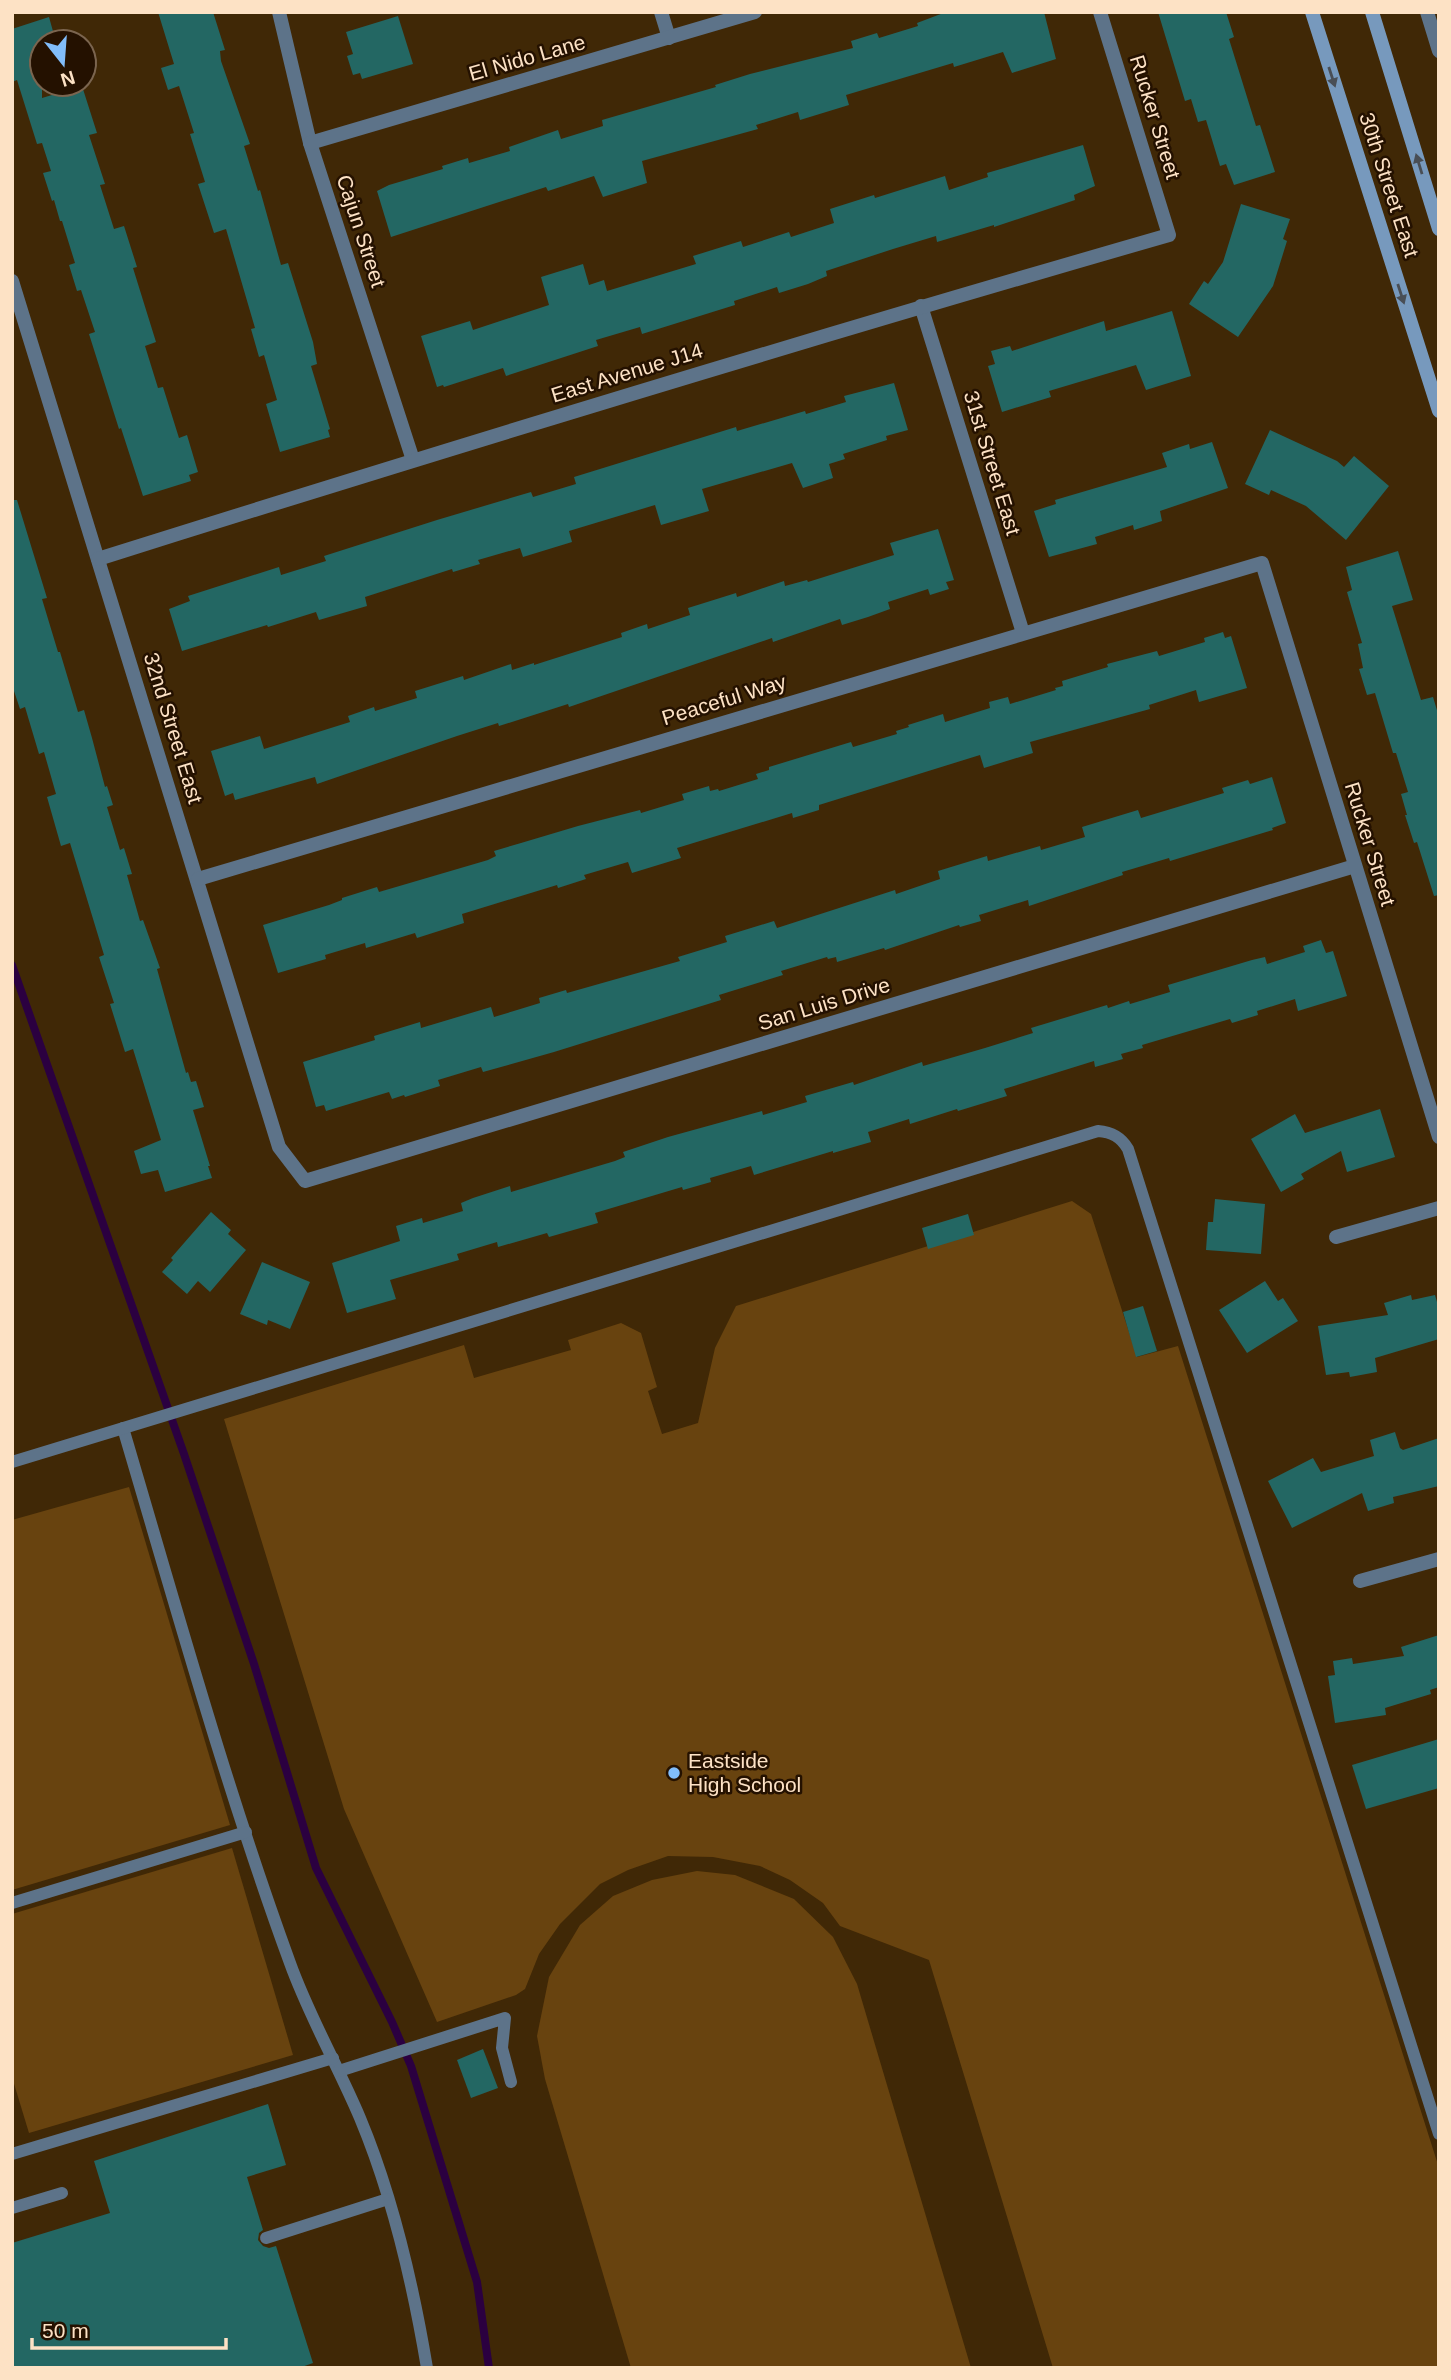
<svg xmlns="http://www.w3.org/2000/svg" width="1451" height="2380" font-family="Helvetica,sans-serif">
  <style>
    .grass { fill: #68430f }
    .lines { fill: none; stroke-linecap: round; stroke-linejoin: round }
    .stream { stroke: #2b0040; stroke-width: 8 }
    .building { fill: #236763 }
    .lane { stroke: #5d7389; stroke-width: 12 }
    .street { stroke: #5d7389; stroke-width: 14 }
    .secondary { stroke: #7799bd; stroke-width: 14 }
    .oneway { fill: #494e55 }
    .poi-dot { fill: #81bdfa; stroke: #241100; stroke-width: 2.5 }
    .labels { text-anchor: middle; stroke-width: 5; stroke-linejoin: round; paint-order: stroke }
    .street-label { font-size: 21px; fill: #fde2c5; stroke: #241100 }
    .poi-label { font-size: 21px; fill: #fde2c5; stroke: #241100; text-anchor: start }
  </style>
  <rect width="100%" height="100%" fill="#402806"/>
  <g class="grass">
    <polygon points="1072,1201 1091,1214 1137,1357 1178,1346 1439,2168 1439,2368 1053,2368 929,1960 840,1926 823,1903 790,1880 760,1866 713,1857 668,1856 628,1870 600,1884 560,1924 539,1954 525,1989 516,1995 437,2022 344,1809 224,1419 464,1345 474,1378 571,1350 568,1340 621,1323 641,1333 657,1387 648,1391 662,1434 698,1423 715,1348 736,1306"/>
    <polygon points="129,1487 230,1825 12,1890 12,1520"/>
    <polygon points="232,1848 293,2055 29,2133 12,2077 12,1914"/>
    <polygon points="697,1871 735,1875 794,1899 833,1937 857,1984 971,2368 631,2368 545,2079 537,2036 549,1977 580,1925 613,1896 652,1880"/>
  </g>
  <g class="lines">
    <polyline class="stream" points="12,965 184,1454 254,1664 316,1868 392,2022 411,2066 477,2282 489,2368"/>
  </g>
  <g class="building">
    <polygon points="158,12 213,12 225,50 220,51 221,61 250,144 244,146 258,191 260,190 281,265 288,263 313,342 317,364 311,366 330,429 328,430 330,437 280,452 266,404 277,400 264,355 259,357 251,329 255,328 226,229 214,233 198,184 205,182 190,134 194,133 179,86 168,90 161,68 174,64"/>
    <polygon points="946,12 1044,12 1056,59 1012,73 1003,52 954,67 953,63 846,95 849,105 800,120 798,112 756,125 758,129 642,161 647,183 603,197 594,176 548,191 546,187 391,237 377,191 389,185 443,169 442,166 468,158 469,163 510,151 509,147 558,130 561,139 603,126 602,120 716,87 715,85 750,74 853,48 851,41 877,33 879,38 918,26 917,23"/>
    <polygon points="1158,12 1226,12 1234,37 1229,39 1256,126 1260,125 1275,172 1234,185 1226,164 1220,166 1206,120 1198,122 1191,99 1185,101"/>
    <polygon points="398,16 413,64 362,79 360,73 353,75 347,56 353,54 346,32"/>
    <polygon points="49,17 56,42 42,42 42,98 82,86 97,133 89,135 105,184 100,185 114,229 124,226 137,267 133,268 156,342 145,346 158,388 163,387 179,438 187,435 198,472 189,475 191,481 143,496 121,428 119,429 89,334 95,332 81,290 77,291 69,265 75,263 62,221 60,221 54,200 52,201 43,173 51,171 42,143 37,144 17,80 12,82 12,29"/>
    <polygon points="1083,145 1095,186 1074,195 1075,200 994,227 994,225 937,242 936,236 893,249 826,271 827,276 808,284 779,293 777,287 734,301 735,305 642,334 640,327 596,340 598,346 506,376 503,368 444,387 443,385 437,387 421,336 470,321 473,330 549,305 541,277 583,264 589,285 604,280 607,291 696,264 693,256 741,241 743,247 789,232 791,237 834,223 830,209 874,195 875,198 945,176 949,190 988,177 987,173"/>
    <polygon points="1241,204 1290,219 1283,239 1287,241 1273,286 1238,337 1189,304 1204,281 1208,284 1223,262"/>
    <polygon points="1172,311 1191,376 1146,390 1136,365 1049,391 1051,397 1002,412 988,366 995,364 991,351 1010,346 1012,351 1104,321 1106,331"/>
    <polygon points="894,383 908,430 886,436 887,440 843,454 845,459 829,464 833,478 803,488 792,463 702,489 709,511 661,525 655,505 569,531 572,542 523,557 520,548 478,560 480,564 453,572 452,569 365,597 367,606 319,620 316,612 268,627 267,625 182,651 169,609 190,601 188,596 279,567 281,575 326,561 324,556 437,520 531,492 533,497 576,484 574,477 736,427 737,431 805,411 806,414 846,402 844,396"/>
    <polygon points="1270,430 1337,461 1344,467 1354,456 1389,486 1346,540 1306,506 1271,490 1269,495 1245,484"/>
    <polygon points="1212,442 1228,488 1160,511 1162,521 1134,530 1133,525 1095,537 1097,544 1049,557 1034,511 1056,504 1055,500 1167,467 1162,453 1189,444 1190,449"/>
    <polygon points="12,500 17,500 47,598 42,599 58,652 60,652 78,712 84,710 92,738 105,787 107,786 113,805 107,807 120,850 124,848 132,874 127,875 140,921 143,920 160,968 157,969 186,1073 188,1072 191,1082 196,1081 204,1107 193,1110 210,1166 208,1166 212,1178 165,1192 158,1170 141,1174 134,1151 161,1140 133,1049 125,1052 110,1004 114,1003 99,957 104,955 70,843 61,846 47,797 56,794 44,752 39,754 25,707 20,709 12,685"/>
    <polygon points="938,529 954,580 946,582 949,589 930,595 928,589 888,602 890,609 868,617 842,625 840,619 773,642 772,638 569,707 568,704 499,726 498,723 457,736 317,784 315,777 235,800 233,793 225,796 211,751 260,736 264,749 350,722 348,716 374,707 375,711 417,698 415,691 463,676 464,680 511,664 512,670 534,663 534,665 622,637 621,633 647,624 648,629 690,615 688,608 736,593 737,597 784,581 785,586 807,580 808,582 894,555 890,543"/>
    <polygon points="1398,551 1413,600 1392,606 1421,700 1433,697 1439,717 1439,895 1434,896 1417,842 1414,843 1405,815 1407,815 1401,794 1408,792 1396,753 1393,753 1375,693 1367,695 1359,669 1363,668 1358,644 1362,643 1347,592 1352,590 1346,567"/>
    <polygon points="1223,632 1225,638 1231,636 1247,688 1199,702 1196,690 1149,705 1150,709 1030,742 1033,753 984,768 980,755 819,805 819,810 793,818 792,813 677,848 681,858 632,873 628,862 584,875 586,879 558,888 557,885 462,914 464,923 417,938 415,933 366,948 365,943 325,955 326,959 278,973 263,925 329,905 342,900 342,898 377,887 379,892 488,860 496,856 494,851 521,843 578,826 640,810 641,813 684,800 682,794 709,786 710,791 718,789 719,791 758,779 756,774 769,770 769,767 851,742 853,747 897,734 896,731 909,727 908,725 943,714 945,722 990,708 989,702 1008,697 1010,704 1056,690 1055,688 1063,686 1062,681 1108,667 1107,664 1157,651 1159,656 1205,642 1204,638"/>
    <polygon points="1272,777 1286,823 1272,828 1273,830 1170,861 1169,858 1122,872 1123,875 1029,906 1028,900 979,915 981,921 960,927 959,925 885,950 884,948 837,962 836,957 828,959 827,957 781,971 783,975 719,995 721,1000 554,1052 483,1072 481,1067 438,1080 440,1086 405,1097 404,1095 392,1099 389,1092 326,1111 324,1105 316,1107 303,1062 375,1040 374,1036 420,1022 421,1028 491,1007 494,1017 540,1003 539,998 566,990 567,993 680,961 678,957 727,942 725,936 774,921 777,928 895,890 896,894 940,879 938,871 987,856 988,861 1040,846 1041,850 1085,837 1082,827 1138,810 1141,818 1224,793 1222,788 1248,780 1250,784"/>
    <polygon points="1321,940 1326,953 1333,951 1347,996 1298,1011 1295,999 1257,1011 1258,1015 1232,1023 1230,1019 1142,1045 1143,1048 1121,1054 1123,1059 1095,1067 1094,1061 1004,1089 1007,1096 958,1111 957,1109 910,1124 909,1119 868,1132 871,1142 833,1153 833,1151 754,1175 751,1166 710,1178 711,1182 683,1190 682,1187 595,1213 598,1223 549,1237 547,1233 498,1247 497,1242 457,1254 459,1260 390,1280 396,1299 347,1313 332,1263 400,1241 396,1226 422,1218 423,1223 463,1211 461,1203 473,1198 510,1186 511,1192 615,1161 625,1157 623,1152 668,1137 762,1111 763,1115 807,1102 805,1096 853,1082 854,1085 922,1062 923,1066 985,1048 1033,1033 1031,1028 1107,1005 1108,1008 1129,1001 1130,1004 1170,992 1168,985 1252,960 1265,957 1267,964 1305,952 1303,946"/>
    <polygon points="1380,1109 1395,1157 1347,1172 1341,1151 1301,1174 1304,1179 1281,1192 1251,1139 1295,1114 1305,1133"/>
    <polygon points="1215,1199 1265,1204 1261,1254 1206,1250 1208,1222 1213,1222"/>
    <polygon points="211,1212 231,1230 228,1234 246,1250 210,1292 198,1281 187,1294 162,1272 173,1260 171,1258"/>
    <polygon points="968,1214 974,1235 928,1249 922,1228"/>
    <polygon points="262,1262 310,1282 290,1329 268,1320 267,1325 240,1314"/>
    <polygon points="1265,1281 1278,1301 1283,1298 1298,1321 1247,1353 1219,1310"/>
    <polygon points="1411,1295 1412,1300 1435,1295 1439,1309 1439,1339 1375,1358 1377,1372 1350,1377 1349,1372 1326,1375 1318,1326 1388,1315 1384,1303"/>
    <polygon points="1143,1306 1157,1351 1136,1357 1123,1312"/>
    <polygon points="1395,1432 1400,1448 1403,1450 1439,1438 1439,1486 1393,1497 1394,1503 1368,1511 1362,1493 1292,1528 1268,1481 1313,1458 1321,1472 1374,1456 1370,1440"/>
    <polygon points="1439,1635 1439,1687 1430,1690 1431,1694 1385,1708 1386,1715 1335,1723 1328,1676 1335,1675 1333,1661 1352,1658 1353,1664 1404,1656 1401,1647"/>
    <polygon points="1439,1739 1439,1788 1366,1809 1352,1765"/>
    <polygon points="483,2049 498,2088 471,2098 457,2060"/>
    <polygon points="268,2104 286,2165 247,2177 263,2230 259,2233 258,2240 263,2246 269,2248 276,2246 313,2363 299,2368 12,2368 12,2243 110,2213 94,2161"/>
  </g>
  <g class="lines">
    <g class="lane">
      <path d="M 123,1428 C 176,1607 226,1788 290,1963 C 309,2016 338,2066 360,2118 C 393,2197 413,2284 427,2368"/>
      <path d="M 12,1462 L 1098,1131 C 1112,1132 1121,1137 1128,1149 L 1439,2134"/>
      <polyline points="12,1903 246,1832"/>
      <polyline points="339,2071 505,2018 502,2048 511,2082"/>
      <polyline points="12,2154 333,2058"/>
      <polyline points="12,2208 62,2193"/>
      <polyline points="266,2238 388,2199"/>
    </g>
    <g class="street">
      <polyline points="279,12 310,143 413,460"/>
      <polyline points="661,12 669,38"/>
      <polyline points="1427,12 1439,51"/>
      <polyline points="310,143 755,12"/>
      <polyline points="12,281 279,1147 305,1181 1355,866"/>
      <polyline points="921,306 1023,633"/>
      <path d="M 98,559 C 454,447 811,338 1169,235 L 1100,12"/>
      <polyline points="198,879 1262,563 1439,1137"/>
      <polyline points="1336,1237 1439,1208"/>
      <polyline points="1360,1581 1439,1559"/>
    </g>
    <g class="secondary">
      <polyline points="1312,12 1439,411"/>
      <polyline points="1372,12 1439,229"/>
    </g>
  </g>
  <defs><path id="oneway-solid" d="M-6-.8H1V-3.2L6.5 0L1 3.2V.8H-6Z" transform="scale(1.75)"/></defs>
  <g class="oneway">
    <use href="#oneway-solid" transform="translate(1332 77) rotate(72)"/>
    <use href="#oneway-solid" transform="translate(1419 164) rotate(-107)"/>
    <use href="#oneway-solid" transform="translate(1401 294) rotate(72)"/>
  </g>
  <circle class="poi-dot" cx="674" cy="1773" r="7"/>
  <g class="labels">
    <g class="street-label">
      <text transform="translate(527 58) rotate(-16)" y="7">El Nido Lane</text>
      <text transform="translate(1155 117) rotate(73)" y="7">Rucker Street</text>
      <text transform="translate(1389 185) rotate(72)" y="7">30th Street East</text>
      <text transform="translate(361 231) rotate(72)" y="7">Cajun Street</text>
      <text transform="translate(627 373) rotate(-17)" y="7">East Avenue J14</text>
      <text transform="translate(992 463) rotate(73)" y="7">31st Street East</text>
      <text transform="translate(724 700) rotate(-17)" y="7">Peaceful Way</text>
      <text transform="translate(173 728) rotate(73)" y="7">32nd Street East</text>
      <text transform="translate(1370 844) rotate(73)" y="7">Rucker Street</text>
      <text transform="translate(824 1004) rotate(-17)" y="7">San Luis Drive</text>
    </g>
    <g class="poi-label">
      <text x="688" y="1768">Eastside<tspan x="688" dy="24">High School</tspan></text>
    </g>
  </g>
  <rect width="1451" height="2380" fill="none" stroke="#fde2c5" stroke-width="28"/>
  <g transform="translate(63 63) rotate(163)"><circle r="33" fill="#241100" stroke="#7b654f" stroke-width="2"/>
  <path d="M0-5L12 26L0 18L-12 26Z" fill="#81bdfa"/>
  <text y="-10" font-size="19" font-weight="bold" text-anchor="middle" fill="#fde2c5">N</text>
  </g>
  <path d="M32 2338v10h194v-10" fill="none" stroke="#fde2c5" stroke-width="3.5"/>
  <text x="42" y="2338" font-size="21" fill="#fde2c5" stroke="#241100" stroke-width="5" paint-order="stroke">50 m</text>
</svg>
